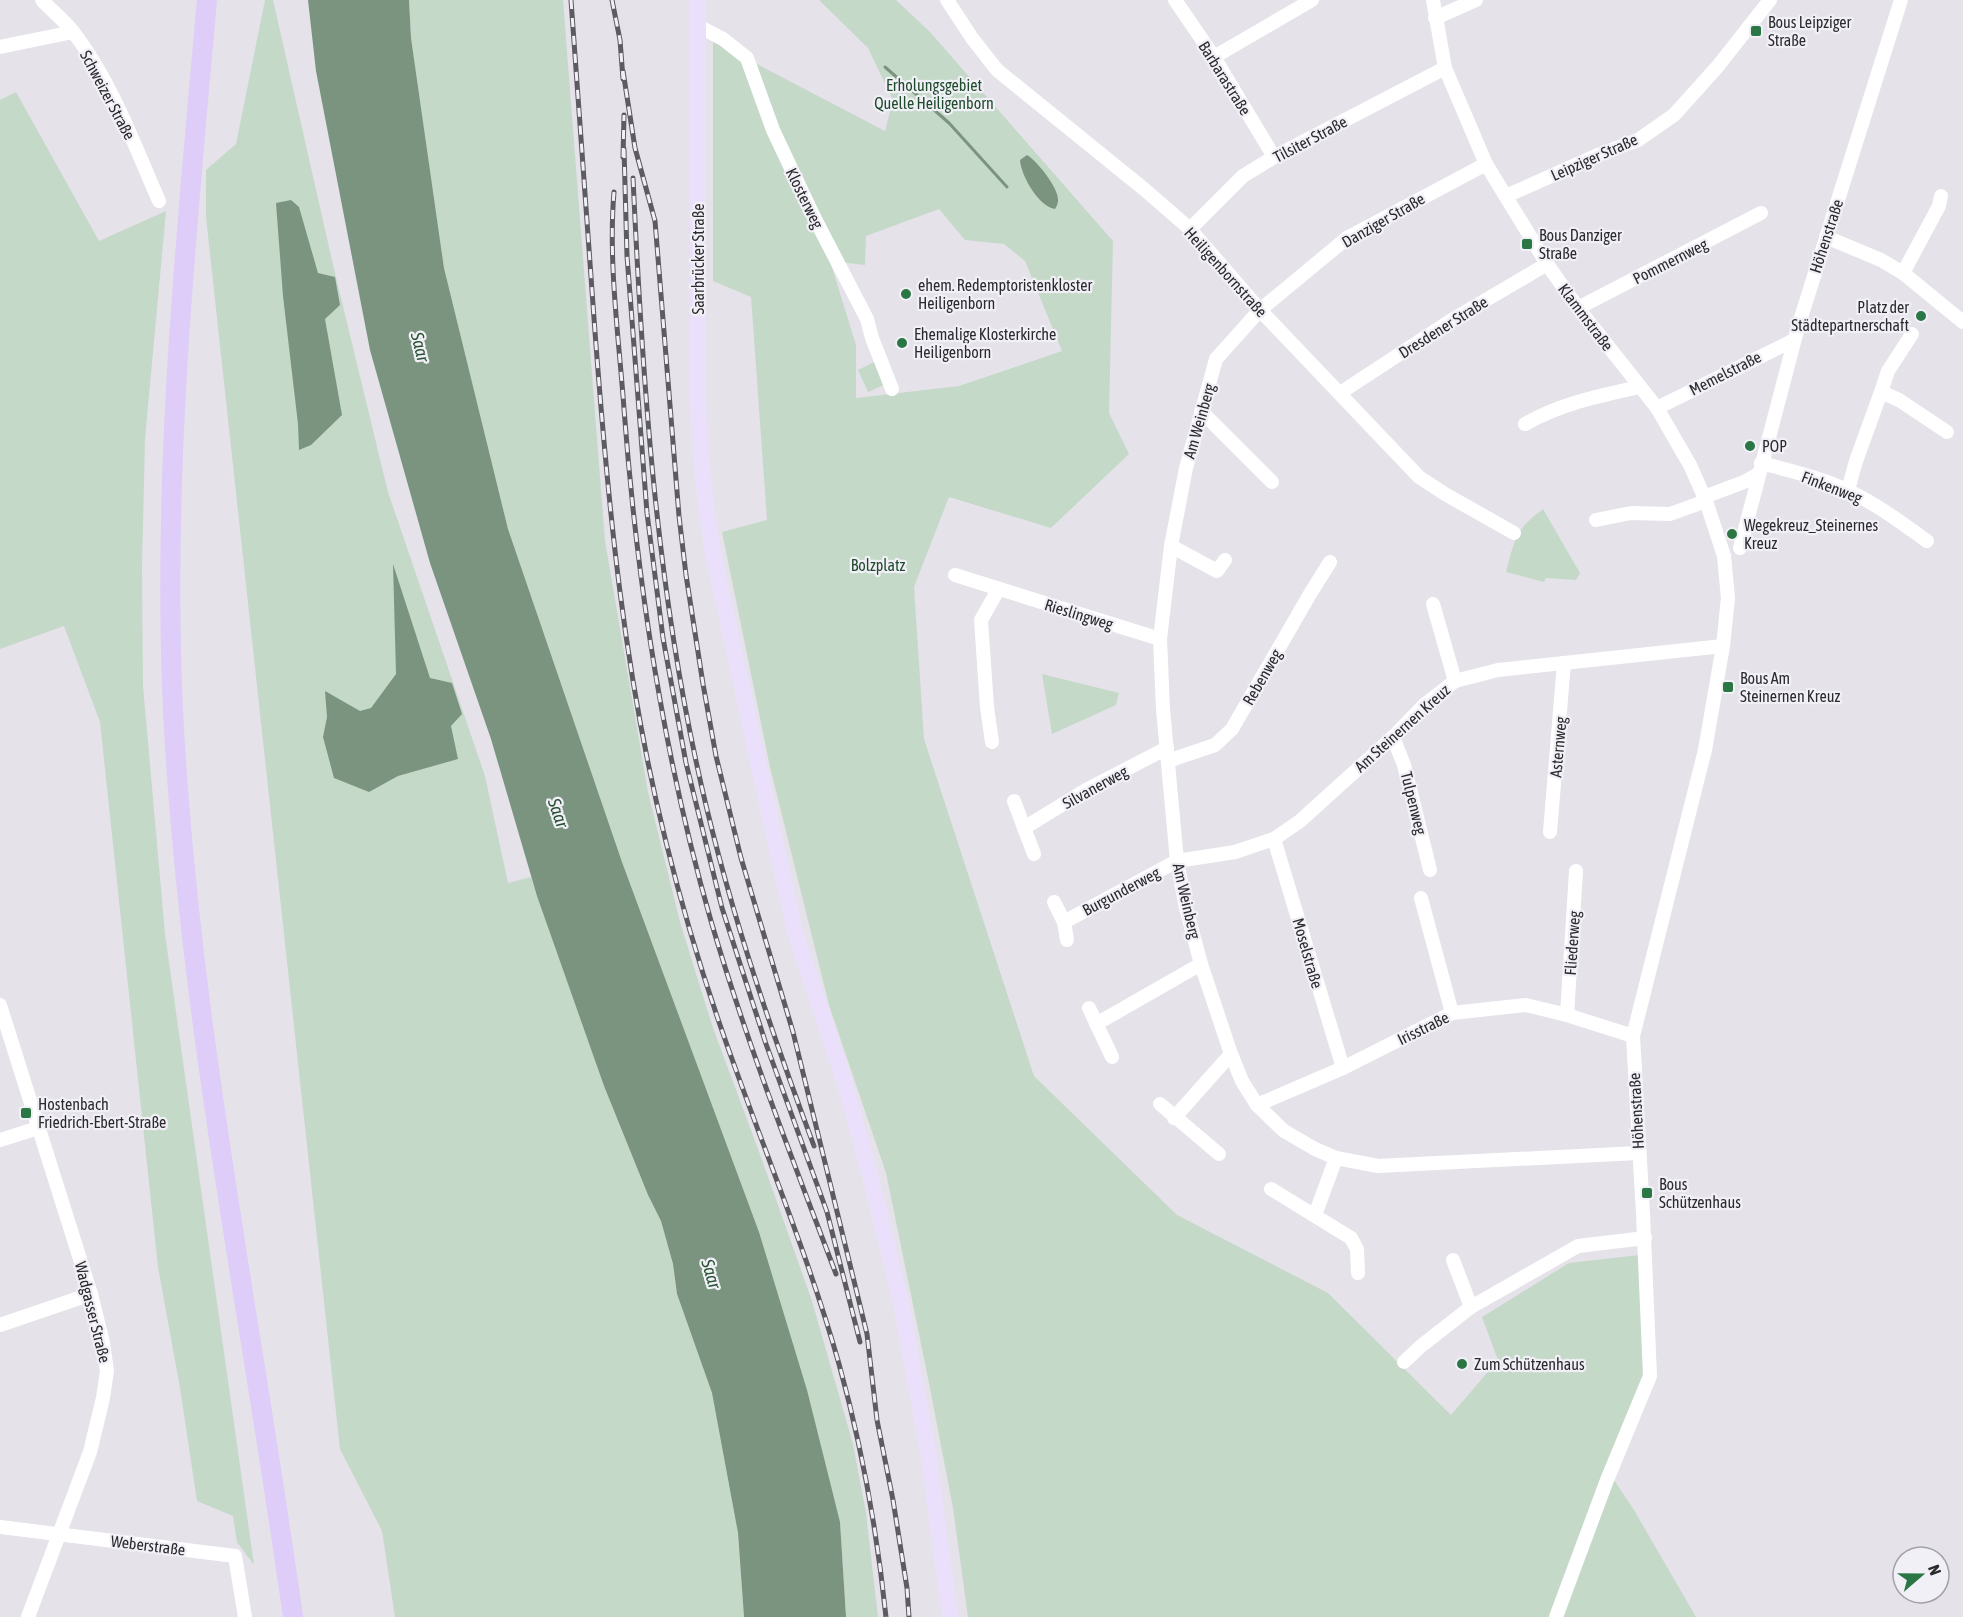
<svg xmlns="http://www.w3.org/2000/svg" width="1963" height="1617" font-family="'Asap Condensed',sans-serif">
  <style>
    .green { fill: #c5d9c9; fill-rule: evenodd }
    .water { fill: #7a9480 }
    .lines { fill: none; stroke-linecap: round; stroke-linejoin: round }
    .stream { stroke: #7a9480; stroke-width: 3 }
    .minor { stroke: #fff; stroke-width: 14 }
    .major { stroke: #ebe0fb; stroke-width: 16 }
    .highway { stroke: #deccf9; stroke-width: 20 }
    .rail-casing { stroke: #5c5b5f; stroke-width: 5 }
    .rail { stroke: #f2f0f7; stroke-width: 3; stroke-dasharray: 9; stroke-linecap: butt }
    .poi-dot { fill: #2a7644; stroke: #f2f0f7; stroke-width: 2 }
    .labels { text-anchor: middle; stroke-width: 4.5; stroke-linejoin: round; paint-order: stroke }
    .poi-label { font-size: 16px; fill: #2b2a2d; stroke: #f2f0f7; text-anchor: start }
    .street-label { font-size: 16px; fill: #2b2a2d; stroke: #f2f0f7 }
    .park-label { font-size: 16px; fill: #1e4b2c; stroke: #f2f0f7 }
    .water-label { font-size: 18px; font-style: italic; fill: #275334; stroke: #f2f0f7 }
  </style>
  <rect width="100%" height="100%" fill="#e5e2ea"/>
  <g class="green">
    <polygon points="265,0 273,0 334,269 388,492 485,776 508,883 531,877 604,1086 648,1195 661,1221 673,1264 677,1294 712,1393 738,1533 744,1617 395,1617 382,1531 340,1449 206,217 206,170 236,144"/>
    <polygon points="409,0 563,0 605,541 648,792 680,922 713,1028 761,1157 812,1301 853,1444 866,1513 878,1617 846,1617 840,1522 759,1232 622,862 508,529 444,268 411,38"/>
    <path d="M 819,0 L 896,0 L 930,32 L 1113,241 L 1109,413 L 1129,454 L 1051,528 L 949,497 L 914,587 L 924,739 L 1034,1076 L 1177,1215 L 1328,1293 L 1451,1415 L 1498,1360 L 1482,1317 L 1569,1263 L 1639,1255 L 1644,1379 L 1608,1471 L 1634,1510 L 1696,1617 L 968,1617 L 953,1508 L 929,1383 L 886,1173 L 829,1005 L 770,767 L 722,532 L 767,520 L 751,297 L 713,281 L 713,41 L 885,131 L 893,100 L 868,48 ZM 939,209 L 965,240 L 1004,244 L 1025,261 L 1062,351 L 959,386 L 856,398 L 856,345 L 830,261 L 865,265 L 866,236 Z"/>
    <polygon points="16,92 99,241 166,211 145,439 142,567 143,686 165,934 254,1565 237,1542 233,1516 197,1501 180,1388 158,1267 100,722 64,626 0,649 0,100"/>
    <polygon points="876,361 886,384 868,392 858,370"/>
    <path d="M 1543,509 L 1580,573 L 1576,580 L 1546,578 L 1544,582 L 1506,572 C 1515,539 1515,530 1543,509 Z"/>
    <polygon points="1042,674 1119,693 1116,705 1052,734"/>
  </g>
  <g class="water">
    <polygon points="308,0 409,0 411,38 444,268 508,529 622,862 759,1232 807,1390 840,1522 846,1617 744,1617 738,1533 712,1393 677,1294 673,1264 661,1221 648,1195 604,1086 537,896 491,739 430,563 370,350 316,71"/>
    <path d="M 1027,155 C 1037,161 1058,187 1058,200 C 1058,203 1057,206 1055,209 C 1039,207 1021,176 1020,160 Z"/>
    <polygon points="291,200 299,207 318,273 335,277 340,305 325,319 342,415 311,445 299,450 298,424 283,296 276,203"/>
    <polygon points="393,564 430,678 452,683 462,714 451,726 458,759 398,776 369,792 334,778 323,737 327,717 325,691 360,711 371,708 396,674"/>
  </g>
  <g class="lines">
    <polyline class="stream" points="885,67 949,123 1007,187"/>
    <g class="minor">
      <path d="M 42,0 C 52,11 65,21 74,33 C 112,83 134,144 159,201"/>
      <polyline points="947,0 972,38 997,70 1144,189 1190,229 1260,310 1419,477 1445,494 1514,533"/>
      <polyline points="1175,0 1214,57 1274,157"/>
      <polyline points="1433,0 1445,68 1486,164 1547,264 1578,308 1657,408 1690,465 1706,501 1724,556 1728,598 1723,646 1705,750 1633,1036 1643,1214 1650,1376 1607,1480 1556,1617"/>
      <polyline points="1435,18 1476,0"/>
      <polyline points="698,26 723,39 747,58 773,130 813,215 867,319 872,338 892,389"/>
      <polyline points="0,47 73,32"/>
      <polyline points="1214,57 1312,0"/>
      <polyline points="1486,164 1347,238 1260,310 1216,359 1186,468 1171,546 1160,639 1163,709 1177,861 1186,908 1201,964 1231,1054 1242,1081 1257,1105 1284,1131 1315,1149 1336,1158 1378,1166 1638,1153"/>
      <polyline points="1506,196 1598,155 1638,140 1674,115 1718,66 1770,0"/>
      <polyline points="1190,229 1243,176 1274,157 1445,68"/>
      <polyline points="1826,237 1881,260 1903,273 1963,322"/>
      <polyline points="1903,273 1939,206 1941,196"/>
      <polyline points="1578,308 1761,213"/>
      <polyline points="1881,392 1888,371 1912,334"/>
      <polyline points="1340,393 1450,321 1547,264"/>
      <polyline points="1657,408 1794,340"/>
      <polyline points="1201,411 1272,482"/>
      <path d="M 1525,424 C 1563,403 1598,396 1639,387"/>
      <path d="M 1761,463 C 1791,471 1822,478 1849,491 C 1878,505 1902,523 1927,541"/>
      <polyline points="1848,490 1856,461 1881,392 1899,400 1947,432"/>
      <polyline points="1704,497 1744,482 1758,474"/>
      <polyline points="1596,520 1631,513 1670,514 1706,501"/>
      <polyline points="1171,546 1217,571 1225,560"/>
      <polyline points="1740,548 1798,327 1901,0"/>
      <polyline points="955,575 1160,639"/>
      <polyline points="1433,604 1455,681"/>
      <polyline points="1393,737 1404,765 1430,870"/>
      <polyline points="992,742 987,707 981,620 998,590"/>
      <polyline points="1168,761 1215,745 1232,729 1310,594 1330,562"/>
      <polyline points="1014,801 1034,854"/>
      <polyline points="1024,828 1086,790 1167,748"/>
      <polyline points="1550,832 1564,663"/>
      <polyline points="1274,839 1343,1068"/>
      <polyline points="1421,898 1452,1013"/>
      <polyline points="1054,902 1064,922 1067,940"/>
      <polyline points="1064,922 1177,861 1235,852 1274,839 1300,821 1393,737 1424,705 1455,681 1498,670 1723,646"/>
      <polyline points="0,1005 91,1294 103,1343 107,1371 103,1398 90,1452 28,1617"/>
      <polyline points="1089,1008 1112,1057"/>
      <polyline points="1567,1015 1576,871"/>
      <polyline points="1096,1024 1201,964"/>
      <polyline points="1160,1104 1219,1154"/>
      <polyline points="1257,1105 1343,1068 1452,1013 1526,1005 1567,1015 1633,1036"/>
      <polyline points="1174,1118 1231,1054"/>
      <polyline points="0,1140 38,1128"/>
      <polyline points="1271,1189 1351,1238 1357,1249 1358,1273"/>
      <polyline points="1315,1215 1336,1158"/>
      <polyline points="1453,1260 1471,1307"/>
      <polyline points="0,1325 91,1294"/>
      <polyline points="1404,1362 1421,1346 1471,1307 1578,1246 1645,1238"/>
      <polyline points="0,1527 235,1556 245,1617"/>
    </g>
    <path class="major" d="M 698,0 L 698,402 C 700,456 705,509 715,563 L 795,932 L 846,1087 L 871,1179 L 900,1298 L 929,1458 L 950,1617"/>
    <path class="highway" d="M 207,0 C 186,236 162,472 173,710 C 188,1015 251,1315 293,1617"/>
    <defs>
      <g id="rail">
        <path d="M 571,0 C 579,111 587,221 595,332 C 608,504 624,675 666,842 C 686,923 711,1003 740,1081 C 774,1175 812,1268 839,1364 C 862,1447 877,1531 886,1617"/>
        <polyline points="612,0 620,40 623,79"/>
        <polyline points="623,71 635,148 655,221 679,516 686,575 703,684 716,756 741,858 793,1032 867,1334 877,1420 893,1500 907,1588 909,1617"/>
        <polyline points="624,149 627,256 647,513 663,638 686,763 722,908 766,1044 827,1212 860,1342"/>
        <polyline points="623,157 624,115"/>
        <path d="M 633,178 C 642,372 655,571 696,761 C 724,893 767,1020 814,1146"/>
        <path d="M 614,192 C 608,262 619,339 624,409 C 637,583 663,754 711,921 C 746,1041 792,1158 836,1274"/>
      </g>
    </defs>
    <use href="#rail" class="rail-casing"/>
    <use href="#rail" class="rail"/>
  </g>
  <g class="poi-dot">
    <rect x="1750" y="25" width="12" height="12" rx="3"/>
    <rect x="1521" y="238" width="12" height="12" rx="3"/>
    <circle cx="906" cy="294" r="6"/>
    <circle cx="1921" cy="316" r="6"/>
    <circle cx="902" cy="343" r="6"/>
    <circle cx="1750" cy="446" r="6"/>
    <circle cx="1732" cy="534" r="6"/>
    <rect x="1722" y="681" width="12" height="12" rx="3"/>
    <rect x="20" y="1107" width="12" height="12" rx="3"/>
    <rect x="1641" y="1187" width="12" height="12" rx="3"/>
    <circle cx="1462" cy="1364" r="6"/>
  </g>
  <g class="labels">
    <g class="poi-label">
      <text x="1768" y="28">Bous Leipziger<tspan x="1768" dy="18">Straße</tspan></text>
      <text x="1539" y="241">Bous Danziger<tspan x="1539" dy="18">Straße</tspan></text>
      <text x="918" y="291">ehem. Redemptoristenkloster<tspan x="918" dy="18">Heiligenborn</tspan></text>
      <text x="1909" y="313" text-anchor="end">Platz der<tspan x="1909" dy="18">Städtepartnerschaft</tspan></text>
      <text x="914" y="340">Ehemalige Klosterkirche<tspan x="914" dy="18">Heiligenborn</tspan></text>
      <text x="1762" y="452">POP</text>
      <text x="1744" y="531">Wegekreuz_Steinernes<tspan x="1744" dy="18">Kreuz</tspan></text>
      <text x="1740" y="684">Bous Am<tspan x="1740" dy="18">Steinernen Kreuz</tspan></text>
      <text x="38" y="1110">Hostenbach<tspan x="38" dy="18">Friedrich-Ebert-Straße</tspan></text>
      <text x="1659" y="1190">Bous<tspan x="1659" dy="18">Schützenhaus</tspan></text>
      <text x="1474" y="1370">Zum Schützenhaus</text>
    </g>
    <g class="street-label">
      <text transform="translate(1225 78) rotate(58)" y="6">Barbarastraße</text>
      <text transform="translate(108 95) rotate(62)" y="6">Schweizer Straße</text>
      <text transform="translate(1310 139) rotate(-28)" y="6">Tilsiter Straße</text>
      <text transform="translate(1594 157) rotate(-24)" y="6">Leipziger Straße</text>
      <text transform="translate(805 198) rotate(64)" y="6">Klosterweg</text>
      <text transform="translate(1383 220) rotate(-30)" y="6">Danziger Straße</text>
      <text transform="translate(1826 236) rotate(-72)" y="6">Höhenstraße</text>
      <text transform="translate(698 259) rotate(-90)" y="6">Saarbrücker Straße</text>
      <text transform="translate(1670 261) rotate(-27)" y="6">Pommernweg</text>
      <text transform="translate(1226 272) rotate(48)" y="6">Heiligenbornstraße</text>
      <text transform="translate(1586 317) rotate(53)" y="6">Klammstraße</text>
      <text transform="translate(1443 327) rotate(-32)" y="6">Dresdener Straße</text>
      <text transform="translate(1725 373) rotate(-27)" y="6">Memelstraße</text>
      <text transform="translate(1199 421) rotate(-74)" y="6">Am Weinberg</text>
      <text transform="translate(1832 487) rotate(21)" y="6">Finkenweg</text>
      <text transform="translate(1079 614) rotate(17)" y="6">Rieslingweg</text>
      <text transform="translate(1262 677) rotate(-60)" y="6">Rebenweg</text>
      <text transform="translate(1402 728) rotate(-42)" y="6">Am Steinernen Kreuz</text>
      <text transform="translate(1558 747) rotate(-85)" y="6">Asternweg</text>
      <text transform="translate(1095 787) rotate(-29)" y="6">Silvanerweg</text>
      <text transform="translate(1414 803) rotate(76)" y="6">Tulpenweg</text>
      <text transform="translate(1121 891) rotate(-28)" y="6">Burgunderweg</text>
      <text transform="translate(1187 901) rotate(77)" y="6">Am Weinberg</text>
      <text transform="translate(1572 943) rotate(-86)" y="6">Fliederweg</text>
      <text transform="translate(1308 953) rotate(74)" y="6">Moselstraße</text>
      <text transform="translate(1423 1028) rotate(-26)" y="6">Irisstraße</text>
      <text transform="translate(1636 1111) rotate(-93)" y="6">Höhenstraße</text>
      <text transform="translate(93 1312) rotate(76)" y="6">Wadgasser Straße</text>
      <text transform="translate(148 1545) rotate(7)" y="6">Weberstraße</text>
    </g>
    <g class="park-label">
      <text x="934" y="91">Erholungsgebiet<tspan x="934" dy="18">Quelle Heiligenborn</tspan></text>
      <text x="878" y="571">Bolzplatz</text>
    </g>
    <g class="water-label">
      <text transform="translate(420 347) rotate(76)" y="6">Saar</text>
      <text transform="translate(558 813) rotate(71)" y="6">Saar</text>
      <text transform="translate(711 1274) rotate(73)" y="6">Saar</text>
    </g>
  </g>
  <g transform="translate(1921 1575) rotate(70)"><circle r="28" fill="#f2f0f7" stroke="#a2a1a6" stroke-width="1.5"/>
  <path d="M0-4.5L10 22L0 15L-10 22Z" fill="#2a7644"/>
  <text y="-9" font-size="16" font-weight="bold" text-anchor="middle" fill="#2b2a2d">N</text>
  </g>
</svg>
